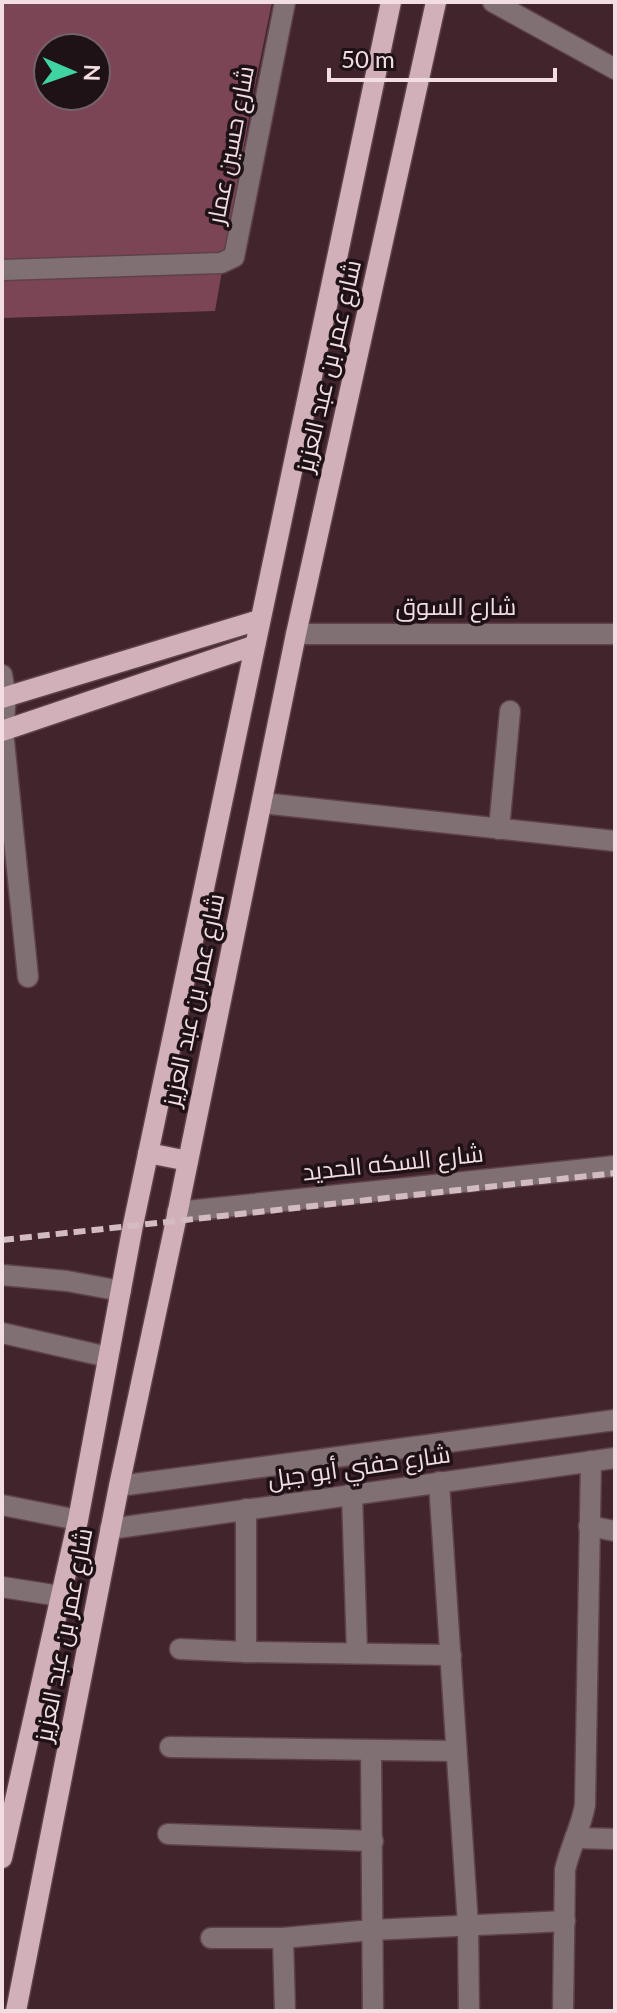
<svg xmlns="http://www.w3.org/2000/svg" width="617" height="2013" font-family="Lato,Cairo,sans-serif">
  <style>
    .green { fill: #7b4556; fill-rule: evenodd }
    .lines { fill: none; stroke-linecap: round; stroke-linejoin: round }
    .minor-casing { stroke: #5e424a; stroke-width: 23 }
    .major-casing { stroke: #5e424a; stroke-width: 23 }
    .minor { stroke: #807074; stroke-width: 20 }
    .major { stroke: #d2b0b9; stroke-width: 20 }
    .rail { stroke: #d2bbc1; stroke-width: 6; stroke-dasharray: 12 6; stroke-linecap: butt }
    .labels { text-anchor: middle; stroke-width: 7; stroke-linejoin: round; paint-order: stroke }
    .street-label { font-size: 24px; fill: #f2dde2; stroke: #1f1216 }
  </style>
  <rect width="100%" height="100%" fill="#42242d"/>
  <path class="green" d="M 2,2 L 272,2 L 253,95 L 215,311 L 2,318 ZM 48,48 L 96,48 L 96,96 L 48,96 Z"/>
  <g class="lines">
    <defs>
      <g id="minor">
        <polyline points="493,2 615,69"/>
        <polyline points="2,270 221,263 234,257 285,2"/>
        <polyline points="296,634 615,634"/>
        <polyline points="2,675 6,697 3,731 28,977"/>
        <polyline points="262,803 615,841"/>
        <polyline points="499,829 510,711"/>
        <polyline points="177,1212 615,1166"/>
        <polyline points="2,1275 67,1281 121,1291"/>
        <polyline points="2,1333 108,1357"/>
        <polyline points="439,1482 468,1925 469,2011"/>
        <polyline points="119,1486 615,1420"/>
        <polyline points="352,1493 357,1653"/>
        <polyline points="2,1505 78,1520"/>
        <polyline points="589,1526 615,1531"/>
        <polyline points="110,1529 615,1458"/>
        <polyline points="2,1587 60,1596"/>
        <polyline points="180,1649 246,1652 451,1655"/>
        <polyline points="246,1652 246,1509"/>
        <polyline points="170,1747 456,1751"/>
        <polyline points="371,1751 373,2011"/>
        <polyline points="168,1834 373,1841"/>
        <polyline points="575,1838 615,1839"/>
        <polyline points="211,1938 283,1938 372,1930 565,1921"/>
        <polyline points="283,1938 285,2011"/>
        <path d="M 563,2011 L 565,1870 C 570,1847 581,1828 585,1805 L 591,1461"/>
      </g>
      <g id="major">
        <polyline points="2,698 259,620"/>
        <polyline points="2,731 253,646"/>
        <polyline points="148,1153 188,1161"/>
        <polyline points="2,1858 78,1520 133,1225 391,2"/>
        <polyline points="16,2011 119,1486 176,1220 296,634 436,2"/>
      </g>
    </defs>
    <use href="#minor" class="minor-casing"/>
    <use href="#major" class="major-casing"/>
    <use href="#minor" class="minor"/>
    <use href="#major" class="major"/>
    <polyline class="rail" points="2,1240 615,1173"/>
  </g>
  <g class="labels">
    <g class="street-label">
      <text transform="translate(231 145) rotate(-79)" y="8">شارع حسين عمار</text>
      <text transform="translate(329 366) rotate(-77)" y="8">شارع عمر بن عبد العزيز</text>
      <text x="456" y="615">شارع السوق</text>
      <text transform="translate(194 1000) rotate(-78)" y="8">شارع عمر بن عبد العزيز</text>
      <text transform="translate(393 1163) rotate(-6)" y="8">شارع السكه الحديد</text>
      <text transform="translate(359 1467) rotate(-8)" y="8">شارع حفني أبو جبل</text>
      <text transform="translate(64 1635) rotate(-79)" y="8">شارع عمر بن عبد العزيز</text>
    </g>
  </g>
  <rect width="617" height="2013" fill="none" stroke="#f2dde2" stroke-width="8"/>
  <g transform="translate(72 72) rotate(92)"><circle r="38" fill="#1f1216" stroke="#736368" stroke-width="2"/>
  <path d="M0-6L14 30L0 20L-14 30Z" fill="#3fd4a2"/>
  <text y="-12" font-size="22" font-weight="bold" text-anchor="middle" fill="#f2dde2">N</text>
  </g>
  <path d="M329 68v12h226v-12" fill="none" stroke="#f2dde2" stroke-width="4"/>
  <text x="341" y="68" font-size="24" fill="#f2dde2" stroke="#1f1216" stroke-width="6" paint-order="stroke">50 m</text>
</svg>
